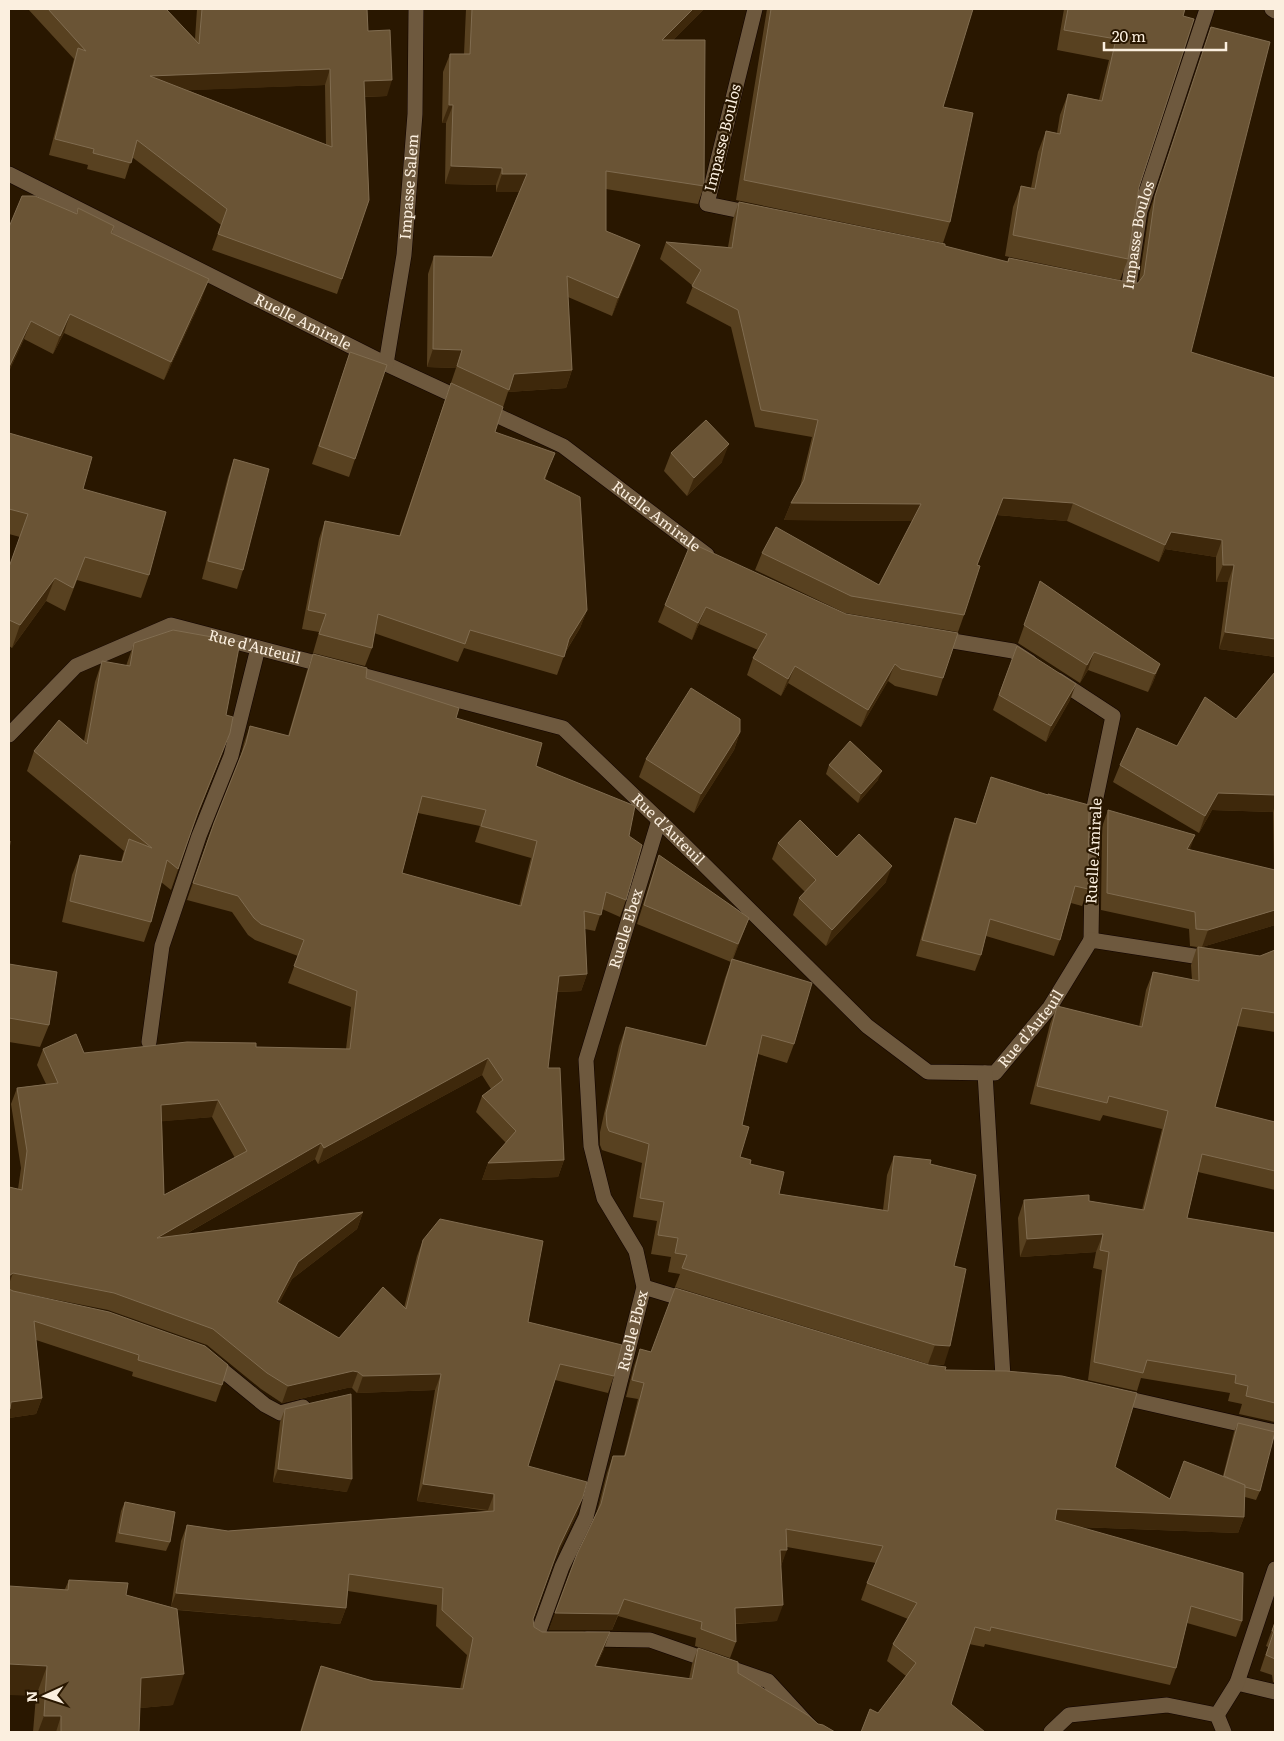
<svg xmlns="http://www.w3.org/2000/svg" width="1284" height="1741" font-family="Literata,serif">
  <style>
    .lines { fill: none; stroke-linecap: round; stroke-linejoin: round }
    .minor-casing { stroke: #110300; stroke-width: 16 }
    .minor { stroke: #6e593e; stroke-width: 15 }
    .wall { fill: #584120; fill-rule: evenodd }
    .shaded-wall { fill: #3e280b }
    .building { fill: #6a5435; stroke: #806c50; fill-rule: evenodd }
    .labels { text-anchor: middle; stroke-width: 4.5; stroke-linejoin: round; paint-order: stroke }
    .street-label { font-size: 15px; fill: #fbefdf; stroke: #291700 }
  </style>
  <rect width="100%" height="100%" fill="#291700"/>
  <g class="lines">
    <defs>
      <g id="minor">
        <polyline points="755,9 707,204 756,214"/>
        <polyline points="1272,9 1275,11"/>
        <path id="s1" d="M 9,174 L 386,364 L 563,446 L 707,555"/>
        <path id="s2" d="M 1117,289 L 1128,291 L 1140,211 L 1207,9"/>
        <path id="s3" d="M 386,364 L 404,255 L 415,114 L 416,9"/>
        <polyline points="935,638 1013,651 1030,662"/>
        <polyline points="1058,680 1113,716 1093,812 1091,940"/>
        <path id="s4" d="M 9,735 L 76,666 L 171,625 L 563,728 L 659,820 L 867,1026 L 928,1072 L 995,1073 L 1050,1007 L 1091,940 L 1213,959"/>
        <polyline points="149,1042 162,946 199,836 231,756 258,648"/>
        <polyline points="985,1073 1003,1377"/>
        <polyline points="644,1287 690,1301"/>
        <polyline points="210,1360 265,1405 280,1413 303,1407"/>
        <polyline points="1116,1396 1275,1432"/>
        <path id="s5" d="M 546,1639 L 536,1639 L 562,1567 L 586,1517 L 644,1287 L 636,1251 L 604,1198 L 591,1146 L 586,1060 L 659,820"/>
        <polyline points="587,1639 650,1640 768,1681 815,1732"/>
        <polyline points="1237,1683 1275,1692"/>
        <polyline points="1217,1715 1237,1683 1275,1569"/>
        <polyline points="1051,1732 1069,1715 1167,1705 1217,1715 1224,1732"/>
      </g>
    </defs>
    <use href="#minor" class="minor-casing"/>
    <use href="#minor" class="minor"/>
  </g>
  <g class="wall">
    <path d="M 28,9 L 166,9 L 195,39 L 197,9 L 367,9 L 368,31 L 387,96 L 365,97 L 369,200 L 337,294 L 212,250 L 221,225 L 132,157 L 125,179 L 87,169 L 88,165 L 49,155 L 74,59 ZM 325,85 L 326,145 L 187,90 Z"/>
    <polygon points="466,9 704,9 673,40 704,186 698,204 606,189 606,231 640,245 612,316 568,297 572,370 566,388 508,392 495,432 548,471 545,480 587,610 580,628 565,653 557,675 464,648 458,662 374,633 372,648 365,666 313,653 319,632 302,629 319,539 325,521 399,536 456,368 427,367 428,274 434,256 492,257 519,192 496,192 496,185 445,184 446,123 442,123 443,72 450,54 464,54"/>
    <polygon points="767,9 973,9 943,107 950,222 943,243 736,200"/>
    <polygon points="1064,9 1185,9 1139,187 1128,259 1120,280 1005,256 1013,207 1021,186 1031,188 1038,152 1046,131 1057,133 1060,115 1068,94 1099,100 1109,60 1057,50"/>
    <polygon points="1211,27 1191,352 1275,657 1219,649 1228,582 1216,582 1216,557 1165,549 1159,562 1067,521 997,515 977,565 964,615 958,632 845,613 755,570 762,553 879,585 912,521 784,520 791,503 800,487 812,437 755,427 731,327 686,303 693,286 660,259 666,242 728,247 733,219 739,202 945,246 1007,262 1009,258 1132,283 1138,283 1139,281 1149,213"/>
    <polygon points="78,208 114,226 112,233 202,298 164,380 64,333 53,354 24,339 9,371 9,227 76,214"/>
    <polygon points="350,352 355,459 349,477 312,464"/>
    <polygon points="9,433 83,489 149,575 141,598 77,580 65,611 46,601 12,648 9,646 9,567 20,537 9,534"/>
    <polygon points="671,453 722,462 687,496 664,471"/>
    <polygon points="234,459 243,570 237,589 202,579 228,477"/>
    <polygon points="691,543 943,678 937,696 895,686 888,681 861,727 788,683 781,696 747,675 753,658 758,650 699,624 692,640 658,622 665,605"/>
    <polygon points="1040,581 1160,664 1153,682 1148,692 1088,670 1080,683 1018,643"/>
    <polygon points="134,643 226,715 222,753 194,824 171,890 161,882 151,922 144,942 62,922 72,875 80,855 121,862 124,851 27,771 34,751 84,741 95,682 102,661 126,666"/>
    <polygon points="1017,646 1070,700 1046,742 993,710"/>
    <path d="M 313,654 L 456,718 L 536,766 L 629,836 L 626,900 L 620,917 L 602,909 L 595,931 L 585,929 L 587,974 L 581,991 L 557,992 L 548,1068 L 564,1160 L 558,1177 L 482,1180 L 488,1163 L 506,1143 L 476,1112 L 482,1096 L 491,1089 L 482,1075 L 318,1164 L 315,1159 L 186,1234 L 363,1212 L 357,1229 L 292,1279 L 279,1303 L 339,1338 L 404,1308 L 417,1256 L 423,1240 L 528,1322 L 614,1376 L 608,1393 L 555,1380 L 528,1466 L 577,1514 L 553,1563 L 533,1619 L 534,1627 L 542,1632 L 604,1649 L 596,1666 L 689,1679 L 692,1664 L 698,1648 L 818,1724 L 835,1732 L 300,1732 L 315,1682 L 321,1666 L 373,1681 L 460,1689 L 467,1655 L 436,1626 L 437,1605 L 348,1591 L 346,1608 L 340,1624 L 177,1610 L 173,1705 L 140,1708 L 139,1732 L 33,1732 L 36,1696 L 65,1589 L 69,1580 L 126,1595 L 171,1607 L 181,1541 L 187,1525 L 228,1531 L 488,1511 L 417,1501 L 435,1390 L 357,1393 L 352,1388 L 347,1388 L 282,1403 L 261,1389 L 207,1345 L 108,1310 L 12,1291 L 222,1385 L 216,1402 L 132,1376 L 133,1372 L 36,1340 L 42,1398 L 36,1414 L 9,1418 L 9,1187 L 18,1189 L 21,1168 L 11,1104 L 17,1088 L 46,1084 L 37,1065 L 43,1049 L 84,1053 L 256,1047 L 346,1049 L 351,1007 L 288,983 L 298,956 L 255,940 L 248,935 L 232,912 L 187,900 L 208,839 L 241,755 L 244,743 L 250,726 L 288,736 L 307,671 ZM 418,813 L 480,826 L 475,842 L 531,858 L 519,906 L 402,873 ZM 212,1117 L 235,1158 L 164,1195 L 162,1121 Z"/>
    <polygon points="1275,672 1275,925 1202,947 1260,956 1275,950 1275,1032 1237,1026 1215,1107 1275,1122 1275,1190 1198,1172 1187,1218 1275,1233 1275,1422 1239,1414 1242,1404 1228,1401 1230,1393 1141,1378 1137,1391 1088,1380 1102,1270 1093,1268 1096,1252 1020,1257 1018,1218 1024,1200 1089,1201 1142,1210 1162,1129 1103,1115 1100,1121 1030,1104 1050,1024 1057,1006 1139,1027 1146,990 1153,972 1192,980 1191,965 1197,947 1190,946 1189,929 1101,910 1102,827 1108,810 1190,850 1274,870 1273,812 1212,810 1199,833 1113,782 1120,765 1177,746 1236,719"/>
    <polygon points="740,732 734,750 694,813 639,777 646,759"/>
    <polygon points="829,765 878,780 858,803 826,774"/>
    <polygon points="991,777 1088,889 1082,906 1071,903 1060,940 1054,956 986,936 981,955 975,971 916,956 949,835 955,818 976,823"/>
    <polygon points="778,843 837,857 886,882 826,946 793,915 799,898 805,892 772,859"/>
    <polygon points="659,855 749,918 733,959 794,1044 787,1063 758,1054 742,1125 740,1157 750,1164 779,1194 883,1210 887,1175 894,1156 930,1164 954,1266 944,1365 928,1364 675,1287 680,1274 668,1272 671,1257 651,1254 657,1221 633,1217 642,1163 602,1150 600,1145 600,1132 619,1046 626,1027 705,1046 725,978 731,962 637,924 653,873"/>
    <polygon points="9,964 49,1025 40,1047 9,1042"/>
    <polygon points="640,1349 651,1352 929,1365 945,1370 1170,1499 1223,1476 1234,1432 1238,1423 1260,1491 1256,1500 1245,1497 1244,1517 1238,1533 1079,1527 1242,1621 1236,1637 1187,1623 1176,1668 1170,1685 985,1644 984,1647 969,1644 951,1704 878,1713 906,1676 887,1661 893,1644 908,1619 861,1600 867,1583 876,1563 787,1547 781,1566 777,1621 736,1624 736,1642 730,1658 695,1646 696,1638 618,1616 612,1630 549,1630 577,1554 597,1512 607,1473 613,1456 624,1456 638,1399 626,1397 634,1366"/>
    <polygon points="285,1409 347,1492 273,1482 280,1422"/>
    <polygon points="125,1502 170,1542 166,1551 115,1542 121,1511"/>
    <polygon points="1275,1622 1275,1683 1273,1682 1272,1675 1260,1671 1268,1647 1266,1646"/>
  </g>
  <g class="shaded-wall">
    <polygon points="693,9 704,9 655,58 662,40"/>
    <polygon points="330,69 325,85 144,92 150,76"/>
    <polygon points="392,80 387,96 358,97 364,81"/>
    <polygon points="449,105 453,105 446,123 442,123"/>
    <polygon points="451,166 502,168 496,185 445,184"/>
    <polygon points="502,174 527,174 520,192 496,192"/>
    <polygon points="640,245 634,263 612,316 618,298"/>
    <polygon points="209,279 202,298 164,380 171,362"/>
    <polygon points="70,314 64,333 53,354 60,336"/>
    <polygon points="31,321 24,339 9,371 9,367"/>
    <polygon points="433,349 462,350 456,368 427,367"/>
    <polygon points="572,370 566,388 508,392 514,374"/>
    <polygon points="729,444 722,462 687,496 694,478"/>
    <polygon points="1003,498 1073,503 1067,521 997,515 971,582"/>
    <polygon points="791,503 921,504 914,521 784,520"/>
    <polygon points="1171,532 1222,540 1216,557 1165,549 1159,562 1165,545"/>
    <polygon points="1223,565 1234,565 1228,582 1216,582"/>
    <polygon points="55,578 46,601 12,648 20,625"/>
    <polygon points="706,607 699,624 692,640 698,623"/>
    <polygon points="587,610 580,628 562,657 569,639"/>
    <polygon points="1225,632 1275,639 1275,657 1219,649"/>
    <polygon points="1094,652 1088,670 1080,683 1087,665"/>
    <polygon points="895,664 888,681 861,727 868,710"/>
    <polygon points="1160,664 1153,682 1148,692 1155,674"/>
    <polygon points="795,666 788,683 781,696 788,679"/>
    <polygon points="1076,684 1070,700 1046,742 1051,726"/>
    <polygon points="740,732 734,750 694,813 701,794"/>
    <polygon points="230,733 190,833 198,812"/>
    <polygon points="882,771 878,780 858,803 861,794"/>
    <polygon points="1218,793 1275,795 1275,805 1273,812 1212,810 1199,833 1205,816"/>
    <polygon points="1195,835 1189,852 1187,849"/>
    <polygon points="892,866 886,882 826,946 832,930"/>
    <polygon points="1275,910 1275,925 1202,947 1208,930"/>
    <polygon points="749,918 742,936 731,962 738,944"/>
    <polygon points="587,974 581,991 553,992 559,976"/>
    <polygon points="488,1058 482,1075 318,1164 324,1148"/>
    <polygon points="218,1100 212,1117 155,1122 161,1105"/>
    <polygon points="321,1143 315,1159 151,1254 157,1238"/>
    <polygon points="564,1160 558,1177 482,1180 488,1163"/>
    <polygon points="363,1212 357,1229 292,1279 271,1319 277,1302 298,1262"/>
    <polygon points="1103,1234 1096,1252 1020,1257 1027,1239"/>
    <polygon points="13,1273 9,1284 9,1276"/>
    <polygon points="935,1345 950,1346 944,1365 928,1364"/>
    <polygon points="353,1371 358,1372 352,1388 347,1388 282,1403 288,1386"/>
    <polygon points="441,1374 435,1390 357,1393 363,1376"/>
    <polygon points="42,1398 36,1414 9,1418 9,1408 11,1402"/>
    <polygon points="278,1469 352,1479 347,1492 273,1482"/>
    <polygon points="423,1484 494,1494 488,1510 417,1501"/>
    <polygon points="583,1497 577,1514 553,1564 559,1547"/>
    <polygon points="1057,1509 1244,1517 1238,1533 1051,1526"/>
    <polygon points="780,1550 787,1550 781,1566"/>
    <polygon points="176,1593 346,1608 340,1624 170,1609"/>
    <polygon points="624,1599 612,1630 549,1630 555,1613"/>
    <polygon points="783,1605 777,1621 729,1624 735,1608"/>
    <polygon points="610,1632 604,1649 589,1682 595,1666"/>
    <polygon points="9,1664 47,1666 36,1696 9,1695"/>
    <polygon points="184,1674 173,1705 130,1709 141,1678"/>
    <polygon points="44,1716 61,1716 56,1732 38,1732"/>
  </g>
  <g class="building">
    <path d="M 48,9 L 166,9 L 199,44 L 202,9 L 367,9 L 368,31 L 390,30 L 392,80 L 364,81 L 369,200 L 342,279 L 218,234 L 227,209 L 137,140 L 131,163 L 93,153 L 94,149 L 55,139 L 78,48 L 86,51 ZM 330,69 L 332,147 L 150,76 L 226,73 Z"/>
    <polygon points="472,9 693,9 662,40 705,40 704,186 606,171 606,231 640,245 618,298 567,276 572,370 514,374 509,390 457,366 462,350 433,349 434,256 492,257 527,174 502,174 502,168 451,166 453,105 449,105 450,54 470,54"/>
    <polygon points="771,9 973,9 943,107 973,113 950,222 744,180"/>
    <polygon points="1068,9 1185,9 1183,16 1194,19 1139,187 1128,259 1013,235 1021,186 1035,189 1046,131 1060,134 1068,94 1102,101 1116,39 1064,30"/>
    <polygon points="1211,27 1270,42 1191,352 1275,378 1275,639 1225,632 1234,565 1223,565 1222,540 1171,532 1165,545 1073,503 1003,498 977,565 980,566 964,615 851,596 762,553 776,527 879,585 921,504 791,503 804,480 818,420 761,410 738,310 692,286 701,270 666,242 732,248 739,202 945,244 945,246 1008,262 1009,258 1132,283 1138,283 1144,275 1155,196"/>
    <polygon points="22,196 35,196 77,214 78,208 114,226 111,233 209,279 171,362 70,314 60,336 31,321 9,367 9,227"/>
    <polygon points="350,352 387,365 355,459 319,446"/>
    <polygon points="451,383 503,407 495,432 555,453 544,479 580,497 587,610 569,639 564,657 470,630 465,644 378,614 372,648 319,634 326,614 308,610 325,521 400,536"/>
    <polygon points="706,420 729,444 694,478 671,453"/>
    <polygon points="9,433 92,457 83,489 166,512 149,575 85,557 73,588 55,578 20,625 9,620 9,567 28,514 9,509"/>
    <polygon points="234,459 269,469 243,570 208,561"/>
    <polygon points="691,543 846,614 958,633 943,678 901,669 895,664 868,710 795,666 788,679 753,658 767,634 706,607 698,623 665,605"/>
    <polygon points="1040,581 1160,664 1155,674 1094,652 1087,665 1024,625"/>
    <polygon points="173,630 240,642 226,715 233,717 230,733 198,812 178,869 167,860 151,922 70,901 80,855 122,862 129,839 152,848 34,751 59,720 87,744 102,661 130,666 134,643"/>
    <polygon points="1017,646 1076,684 1051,726 999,695"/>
    <path d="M 313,654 L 367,668 L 366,678 L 459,708 L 456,718 L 542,743 L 536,766 L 635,806 L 629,836 L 642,845 L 626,900 L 606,892 L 601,915 L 584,911 L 587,974 L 559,976 L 548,1068 L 560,1068 L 564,1160 L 488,1163 L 516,1131 L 482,1096 L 503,1080 L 488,1058 L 324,1148 L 321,1143 L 157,1238 L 363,1212 L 298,1262 L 277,1302 L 339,1338 L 383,1287 L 406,1309 L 423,1240 L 440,1219 L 543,1241 L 528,1322 L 622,1345 L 614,1376 L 560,1364 L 528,1466 L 587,1482 L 583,1497 L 559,1547 L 533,1619 L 534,1627 L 542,1632 L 610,1632 L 595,1666 L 692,1679 L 698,1648 L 738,1662 L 738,1673 L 809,1716 L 818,1724 L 823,1725 L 835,1732 L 301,1732 L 321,1666 L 373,1681 L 463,1689 L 473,1638 L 442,1610 L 443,1588 L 349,1574 L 346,1608 L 176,1593 L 187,1525 L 228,1531 L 494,1511 L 494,1494 L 423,1484 L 441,1374 L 363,1376 L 358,1372 L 353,1371 L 288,1386 L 267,1373 L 213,1329 L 114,1293 L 13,1273 L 9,1276 L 9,1187 L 22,1190 L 27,1151 L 17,1088 L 58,1083 L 43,1049 L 76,1034 L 84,1053 L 187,1042 L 256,1043 L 256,1047 L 350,1049 L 357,991 L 294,966 L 304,940 L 261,924 L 254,918 L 238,896 L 193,883 L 214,823 L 246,743 L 250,726 L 289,736 ZM 422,796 L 486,810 L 481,826 L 537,841 L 521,906 L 402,873 ZM 218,1100 L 247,1151 L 164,1195 L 161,1105 Z"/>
    <polygon points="1275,672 1275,795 1218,793 1205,816 1120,765 1137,728 1177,746 1205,697 1236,719"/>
    <polygon points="691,688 740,719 740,732 701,794 646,759"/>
    <polygon points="850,741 882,771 861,794 829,765"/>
    <polygon points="991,777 1048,795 1048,794 1089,805 1088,889 1075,886 1060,940 990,919 981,955 922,940 955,818 976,824"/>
    <polygon points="1108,810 1195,835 1187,849 1275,870 1275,910 1208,930 1196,929 1195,912 1107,893"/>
    <polygon points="800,820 837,857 859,834 892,866 832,930 799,898 816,880 778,843"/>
    <polygon points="9,841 10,841 9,851"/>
    <polygon points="659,855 749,918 738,944 644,905"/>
    <polygon points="1198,947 1260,956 1275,950 1275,1013 1242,1008 1215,1107 1275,1122 1275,1171 1202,1154 1187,1218 1275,1233 1275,1403 1246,1396 1248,1386 1235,1383 1236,1375 1147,1360 1143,1373 1094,1362 1109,1252 1100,1250 1103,1234 1027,1239 1024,1200 1089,1195 1089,1201 1144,1210 1168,1111 1109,1096 1107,1103 1037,1086 1057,1006 1142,1027 1153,972 1199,981"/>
    <polygon points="732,959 812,983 794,1044 762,1035 742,1125 749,1127 740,1157 751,1160 750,1164 784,1172 779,1194 888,1211 894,1156 931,1160 930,1164 976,1175 954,1266 966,1269 950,1346 935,1345 682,1268 687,1255 675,1253 678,1238 658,1235 664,1202 640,1198 649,1144 609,1131 607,1126 606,1113 626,1027 706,1046"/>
    <polygon points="9,964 57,972 49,1025 9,1018"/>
    <polygon points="675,1288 929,1365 946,1367 945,1370 1006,1371 1062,1376 1137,1393 1115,1467 1170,1499 1184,1461 1245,1485 1244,1517 1057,1509 1055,1520 1243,1573 1242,1621 1191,1606 1176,1668 991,1627 990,1631 975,1627 951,1704 985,1732 861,1732 870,1709 878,1713 916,1663 893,1644 917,1603 867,1583 883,1546 786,1529 787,1550 780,1550 783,1605 735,1608 736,1642 701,1629 702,1622 624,1599 618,1614 555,1613 577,1554 601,1504 613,1456 625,1456 644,1383 632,1380 640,1349 651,1352"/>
    <polygon points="9,1289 13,1291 109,1312 205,1346 228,1365 222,1385 138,1360 139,1355 34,1321 42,1398 11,1402 10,1409 9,1409"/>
    <polygon points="351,1394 352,1479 278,1469 285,1409"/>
    <polygon points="1238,1423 1275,1432 1260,1491 1245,1487 1245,1485 1224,1476"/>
    <polygon points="125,1502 175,1512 170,1542 119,1533"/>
    <polygon points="69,1580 128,1583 126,1595 177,1609 184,1674 141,1678 139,1732 61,1732 61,1716 44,1716 47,1666 9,1664 9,1586 68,1590"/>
    <polygon points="1275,1622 1275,1659 1266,1655 1274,1631 1272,1631"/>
  </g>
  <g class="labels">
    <g class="street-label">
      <text transform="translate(723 138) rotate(-76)" y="5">Impasse Boulos</text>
      <text dy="5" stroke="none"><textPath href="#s3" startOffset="179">Impasse Salem</textPath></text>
      <text dy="5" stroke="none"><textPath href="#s2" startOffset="68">Impasse Boulos</textPath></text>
      <text dy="5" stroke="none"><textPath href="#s1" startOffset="329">Ruelle Amirale</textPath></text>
      <text dy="5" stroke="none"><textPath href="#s1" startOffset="734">Ruelle Amirale</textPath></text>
      <text dy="5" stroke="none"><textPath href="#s4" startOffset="286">Rue d'Auteuil</textPath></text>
      <text dy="5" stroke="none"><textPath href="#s4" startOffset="751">Rue d'Auteuil</textPath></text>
      <text transform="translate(1094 851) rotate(-87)" y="5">Ruelle Amirale</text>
      <text dy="5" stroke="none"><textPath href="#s5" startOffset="755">Ruelle Ebex</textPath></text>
      <text dy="5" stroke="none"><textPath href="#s4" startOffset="1231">Rue d'Auteuil</textPath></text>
      <text dy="5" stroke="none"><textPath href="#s5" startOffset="334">Ruelle Ebex</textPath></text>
    </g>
  </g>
  <rect width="1284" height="1741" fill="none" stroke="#fbefdf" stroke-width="20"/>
  <g transform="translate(45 1696) rotate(267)" stroke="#291700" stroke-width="4" paint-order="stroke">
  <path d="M0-4L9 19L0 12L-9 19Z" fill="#fbefdf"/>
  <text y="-8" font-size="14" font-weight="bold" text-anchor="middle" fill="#fbefdf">N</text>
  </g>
  <path d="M1104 42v8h122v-8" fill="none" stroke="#fbefdf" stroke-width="2.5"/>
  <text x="1112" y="42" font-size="15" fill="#fbefdf" stroke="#291700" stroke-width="4" paint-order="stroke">20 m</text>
</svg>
